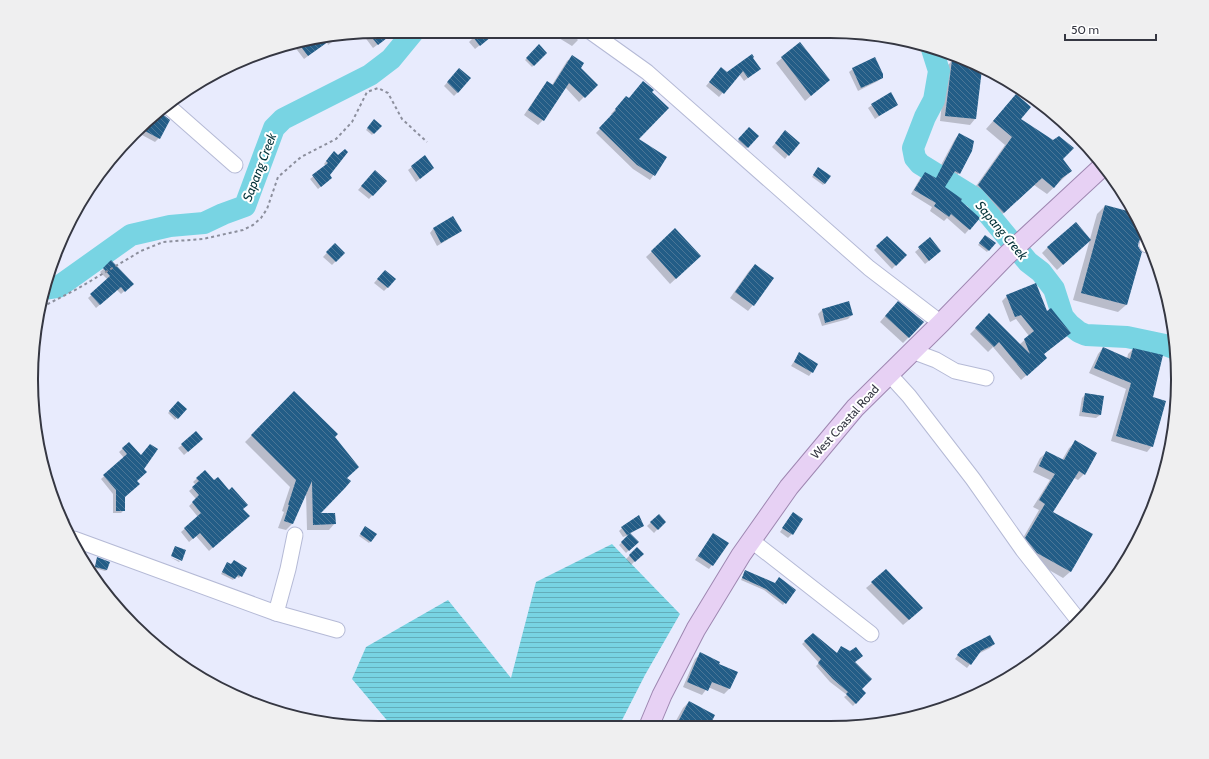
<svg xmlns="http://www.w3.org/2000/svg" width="1209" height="759" font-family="Cabin,sans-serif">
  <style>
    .water { fill: url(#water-rules) }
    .shadow { fill: #0003 }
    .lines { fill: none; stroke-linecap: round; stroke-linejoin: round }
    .river { stroke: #78d4e3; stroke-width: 22 }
    .building { fill: url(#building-back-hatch) }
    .minor-casing { stroke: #b5bad6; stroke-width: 17 }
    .major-casing { stroke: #9e87b1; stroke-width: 21 }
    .path { stroke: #8c8f9d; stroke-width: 2; stroke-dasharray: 3 3; stroke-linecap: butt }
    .minor { stroke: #fff; stroke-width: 15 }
    .major { stroke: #e7d1f4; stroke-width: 19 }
    .labels { text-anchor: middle; stroke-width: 4; stroke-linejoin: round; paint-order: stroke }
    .street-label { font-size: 12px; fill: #353742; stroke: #fff }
    .water-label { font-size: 13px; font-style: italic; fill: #05343a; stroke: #fff }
    .rim { fill: none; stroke: #353742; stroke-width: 2 }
  </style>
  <defs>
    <pattern id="water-rules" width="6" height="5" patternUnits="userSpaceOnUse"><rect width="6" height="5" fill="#78d4e3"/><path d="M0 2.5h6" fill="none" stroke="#63adba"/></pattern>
    <pattern id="building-back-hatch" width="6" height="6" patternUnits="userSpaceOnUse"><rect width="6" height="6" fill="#235d87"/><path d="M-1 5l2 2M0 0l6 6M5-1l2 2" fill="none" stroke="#4b7697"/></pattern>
  </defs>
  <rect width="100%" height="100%" fill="#e8ebfd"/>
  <polygon class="water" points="612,544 680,614 645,675 619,726 391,725 352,679 366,647 448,600 511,678 536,582"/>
  <g class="shadow">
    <polygon points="380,31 396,31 373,48 364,36 368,33"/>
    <polygon points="477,32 496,32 475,49 469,42 475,36 473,35"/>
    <polygon points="544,32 570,32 578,40 572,46 554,35 551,38"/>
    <polygon points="338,38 328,45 327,42 304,59 294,46"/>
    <polygon points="800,43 829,80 805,101 776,63"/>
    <polygon points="539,46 546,53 532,67 525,60"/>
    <polygon points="572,57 579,68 596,85 579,102 565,87 543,120 538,125 524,115 543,87 547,82 552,85 567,61"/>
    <polygon points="752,58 756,72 744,81 739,74 719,97 706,86 718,72 727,74"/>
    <polygon points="952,61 973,63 981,68 975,119 970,125 940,121 946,67"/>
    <polygon points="853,69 882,77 878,81 858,91 849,72"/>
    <polygon points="456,73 458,92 454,96 444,86"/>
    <polygon points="651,92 638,139 666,158 650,180 633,169 596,133 613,115 611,114 622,102"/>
    <polygon points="1016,95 1019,119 1061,159 1071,171 1047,194 1034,185 996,220 971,193 1005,145 986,129"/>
    <polygon points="897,104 875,119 868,108 872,105"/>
    <polygon points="160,113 163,115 159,138 155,142 142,135 146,127"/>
    <polygon points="374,121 380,126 372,135 366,130"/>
    <polygon points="749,129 757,136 744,151 736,143"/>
    <polygon points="959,134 959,173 955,178 951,176 944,187 979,218 965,234 947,218 944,221 930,211 932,207 911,194 921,177 925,173 934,178 955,139"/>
    <polygon points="782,135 788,155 785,159 772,147"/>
    <polygon points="331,155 328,181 318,189 310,179 326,166 324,164"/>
    <polygon points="425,157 433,168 416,182 408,170"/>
    <polygon points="817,170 825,183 823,185 812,177"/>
    <polygon points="371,175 385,181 369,199 358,190"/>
    <polygon points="1105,206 1138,242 1126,305 1118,312 1073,300 1097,214"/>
    <polygon points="453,218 461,231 457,234 437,246 430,233 433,229"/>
    <polygon points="675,230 694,262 670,284 646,257"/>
    <polygon points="985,236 994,243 987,252 978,245"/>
    <polygon points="887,237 905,255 892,269 874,250"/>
    <polygon points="930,239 936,255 925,264 915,252"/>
    <polygon points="335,244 344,253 332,265 323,257"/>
    <polygon points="1084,245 1057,270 1042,253 1048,247"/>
    <polygon points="111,262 132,284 121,294 117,290 96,308 88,298 108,280 100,272"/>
    <polygon points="755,265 753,305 748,311 730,298 749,271"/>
    <polygon points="381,275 388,287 384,291 374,283"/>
    <polygon points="1007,296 1047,313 1069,333 1043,355 1046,358 1021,380 993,347 988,352 970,334 989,315 1019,345 1029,336 1016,319 1010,322 1002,301"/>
    <polygon points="849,303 852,315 848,319 822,326 818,314 822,310"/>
    <polygon points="892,308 909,337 903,343 880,322"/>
    <polygon points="1103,348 1127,359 1128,354 1133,349 1151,397 1152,446 1147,452 1111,441 1126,389 1089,373 1098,354"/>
    <polygon points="799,354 812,372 809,376 791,366"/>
    <polygon points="294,393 333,437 346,478 319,514 335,523 329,530 307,530 306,492 292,524 286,530 278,528 284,512 282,511 290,487 245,442"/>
    <polygon points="1085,395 1100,415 1096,418 1079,416 1082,398"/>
    <polygon points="178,403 185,409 175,420 168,413"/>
    <polygon points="199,442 184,455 178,448 182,445"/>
    <polygon points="1076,442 1084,474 1078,480 1074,478 1052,512 1091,535 1070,572 1063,578 1030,559 1019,545 1039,510 1033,507 1050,480 1033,472 1040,458 1047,452 1062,460 1069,448"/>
    <polygon points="129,443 141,456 150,445 136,481 124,497 124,510 121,513 113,513 113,494 101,479 124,458 119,452"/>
    <polygon points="205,471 242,509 245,519 209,551 196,536 189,542 181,532 198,517 189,506 196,499 189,491 196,485 193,482"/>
    <polygon points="793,513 792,534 788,538 780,532"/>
    <polygon points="65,514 70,520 67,523 63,515"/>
    <polygon points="659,515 665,521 654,533 647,526"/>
    <polygon points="642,526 630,534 637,542 626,553 619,545 629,535 623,537 619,531 622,528"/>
    <polygon points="364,529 371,541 369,543 359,536"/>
    <polygon points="710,538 712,565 709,569 695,560"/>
    <polygon points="637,548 642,554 631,565 626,559"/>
    <polygon points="170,557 180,561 179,562"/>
    <polygon points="97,558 107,570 105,571 94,568"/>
    <polygon points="226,565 246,568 239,578 236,576 233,580 221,574"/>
    <polygon points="745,571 775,584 794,590 783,605 764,590 741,580"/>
    <polygon points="872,583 916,614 903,625 866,588"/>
    <polygon points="813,634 837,653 841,647 850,653 860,689 865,693 853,706 844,697 847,695 830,682 816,666 819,663 802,644"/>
    <polygon points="994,644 990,648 978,654 967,668 955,659 958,655"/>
    <polygon points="700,654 718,664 737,672 729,689 724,694 708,687 702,695 683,687 695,659"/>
    <polygon points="689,702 708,727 673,726 683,708"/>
    <polygon points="937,705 940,708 930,712"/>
    <polygon points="754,720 768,727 750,727"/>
  </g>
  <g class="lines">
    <g class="river">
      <polyline points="932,49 939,71 934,100 925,117 913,148 915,158 920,164 975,198 1028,262 1041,272 1054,289 1063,317 1069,324 1079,332 1086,335 1127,337 1165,345 1176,349"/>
      <polyline points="45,289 58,287 131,235 170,226 204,223 223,214 245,206 274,128 283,119 370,75 391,59 414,31"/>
    </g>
  </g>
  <g class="building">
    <polygon points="380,31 396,31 378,45 368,33"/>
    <polygon points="479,32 497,32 480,46 473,37"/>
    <polygon points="332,39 308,56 299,44 326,40"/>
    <polygon points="800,42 830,80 811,96 781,57"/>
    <polygon points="539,44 547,53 534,66 526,58"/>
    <polygon points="752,54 754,57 753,58 761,69 748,78 743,71 724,94 709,82 721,67 727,72"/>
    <polygon points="572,55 584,63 581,68 598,85 585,98 569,83 544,121 528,110 547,81 553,85"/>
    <polygon points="875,57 883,74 883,78 861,88 852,68"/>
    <polygon points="952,60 970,62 982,69 976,119 945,116"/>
    <polygon points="459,68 471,78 458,93 447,82"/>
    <polygon points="643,81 654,90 652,92 669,108 639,139 667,157 655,176 637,165 599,128 616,110 615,109 626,96 629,98"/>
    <polygon points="891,92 898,105 879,116 871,104"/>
    <polygon points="1016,94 1031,107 1021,119 1053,140 1059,136 1074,148 1063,159 1072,171 1062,178 1054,188 1042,178 1004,213 978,185 1012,137 993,121"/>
    <polygon points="161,113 170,120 160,139 145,131 148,125"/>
    <polygon points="374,119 382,126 374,134 367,128"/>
    <polygon points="749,127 759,136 748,148 738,139"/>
    <polygon points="785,130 800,143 789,156 775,143"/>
    <polygon points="959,133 974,141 972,151 960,174 955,171 945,187 962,199 961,201 980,218 970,230 951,214 949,217 934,206 936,203 914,190 925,172 936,178"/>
    <polygon points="345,149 348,152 330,175 332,178 321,187 312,175 328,163 326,161 334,151 338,155"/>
    <polygon points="425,155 434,168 420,179 411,166"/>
    <polygon points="818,167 831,176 825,184 813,175"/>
    <polygon points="375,170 387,181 373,196 361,186"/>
    <polygon points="1105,205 1135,213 1145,235 1139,241 1138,246 1142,252 1127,305 1081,293"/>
    <polygon points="453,216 462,231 441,243 433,228"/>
    <polygon points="1076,222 1091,240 1063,265 1047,247"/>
    <polygon points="675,228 701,256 676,279 651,251"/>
    <polygon points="985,235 996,243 989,251 979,243"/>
    <polygon points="887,236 907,255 896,266 876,246"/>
    <polygon points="930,237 941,251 929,261 918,247"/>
    <polygon points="335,243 345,253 336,262 326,252"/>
    <polygon points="111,260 134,284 125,292 121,287 100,305 90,294 110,276 103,268"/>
    <polygon points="755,264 774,278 754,306 735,292"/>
    <polygon points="385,270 396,279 388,288 377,279"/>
    <polygon points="1036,283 1047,311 1051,308 1071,333 1044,354 1047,358 1027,376 999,342 994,347 975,328 989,313 1030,354 1024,339 1034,331 1021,315 1015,317 1006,295"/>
    <polygon points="849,301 853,315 825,323 822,309"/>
    <polygon points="898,301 924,322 909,338 885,316"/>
    <polygon points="1103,347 1130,359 1133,348 1163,355 1153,397 1166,401 1153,447 1116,436 1131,383 1094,368"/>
    <polygon points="799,352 818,364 813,373 794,362"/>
    <polygon points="294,391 338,434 335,437 359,467 347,478 351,481 345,488 321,513 335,513 336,524 313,525 312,481 293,524 284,521 289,505 288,505 296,480 251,435"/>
    <polygon points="1085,393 1104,396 1101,415 1082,412"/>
    <polygon points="178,401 187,409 178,419 169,411"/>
    <polygon points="196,431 203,439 188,452 181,444"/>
    <polygon points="1075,440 1097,453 1085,475 1079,471 1053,512 1093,534 1071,572 1037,553 1025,538 1045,504 1039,500 1055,474 1039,466 1046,451 1064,460"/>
    <polygon points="129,442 141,455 150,444 158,449 144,469 147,472 137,481 140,484 125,497 125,511 116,511 116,490 103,475 127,454 122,448"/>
    <polygon points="205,470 214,480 218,477 229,490 232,487 248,505 243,509 250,516 213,548 200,533 193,539 184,528 201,513 192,502 199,495 192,487 199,481 196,478"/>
    <polygon points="793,512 803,519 793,535 782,528"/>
    <polygon points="659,514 666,522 658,530 650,522"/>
    <polygon points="639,515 644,526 630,533 639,542 629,551 621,542 629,534 627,535 621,527"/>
    <polygon points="365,526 377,534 371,542 360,534"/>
    <polygon points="713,533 729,543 713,566 698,556"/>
    <polygon points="175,546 186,550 182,561 171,556"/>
    <polygon points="637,547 644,554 635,562 629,555"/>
    <polygon points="97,557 110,562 107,570 95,567"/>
    <polygon points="234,560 247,568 242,577 238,575 235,579 222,572 227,562 231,564"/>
    <polygon points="886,569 923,608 909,620 871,582"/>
    <polygon points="745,570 775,583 779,577 796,590 786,604 766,589 742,578"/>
    <polygon points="813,633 837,653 841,646 850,651 856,647 863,656 855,662 872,679 862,689 866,693 856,704 846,694 848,692 833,679 818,663 821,659 804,641"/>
    <polygon points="990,635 995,644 981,651 971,665 957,655 961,650"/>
    <polygon points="700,652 720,662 719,664 738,672 730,689 712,682 708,691 687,682"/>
    <polygon points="689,701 715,715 709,727 687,727 678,722"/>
  </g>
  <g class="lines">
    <defs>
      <g id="minor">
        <polyline points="591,32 647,72 869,268 941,323"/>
        <polyline points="168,106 235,165"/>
        <polyline points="1147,245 1148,243"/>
        <polyline points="912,351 936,360 955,371 986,378"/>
        <polyline points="889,374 909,396 973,479 1023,550 1079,621"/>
        <polyline points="74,539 276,613 337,630"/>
        <polyline points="752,541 871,634"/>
        <polyline points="276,613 288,569 295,535"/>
      </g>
      <polyline id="major" points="649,726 662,695 696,629 741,555 789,487 855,408 941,323 1007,255 1103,166"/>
    </defs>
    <use href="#minor" class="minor-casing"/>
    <use href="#major" class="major-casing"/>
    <polyline class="path" points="42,307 77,289 141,251 163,242 203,239 243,230 253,225 261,218 267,209 278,177 301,157 336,139 352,122 367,92 378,88 388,93 402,119 427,142"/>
    <use href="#minor" class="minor"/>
    <use href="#major" class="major"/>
  </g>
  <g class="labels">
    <g class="street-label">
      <text transform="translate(845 422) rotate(-48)" y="4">West Coastal Road</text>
    </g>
    <g class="water-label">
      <text transform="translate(259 167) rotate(-69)" y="5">Sapang Creek</text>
      <text transform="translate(1002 230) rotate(50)" y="5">Sapang Creek</text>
    </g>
  </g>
  <path d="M0 0H1209V759H0ZM379 38H830A341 341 0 0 1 1171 379V380A341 341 0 0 1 830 721H379A341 341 0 0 1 38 380V379A341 341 0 0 1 379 38Z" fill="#efeff0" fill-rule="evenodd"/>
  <path class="rim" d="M379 38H830A341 341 0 0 1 1171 379V380A341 341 0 0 1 830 721H379A341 341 0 0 1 38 380V379A341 341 0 0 1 379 38Z"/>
  <path d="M1065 34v6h91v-6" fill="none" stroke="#353742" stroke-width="2"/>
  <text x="1071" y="34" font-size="12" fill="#353742" stroke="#ffffff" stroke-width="3" paint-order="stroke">50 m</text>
</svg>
